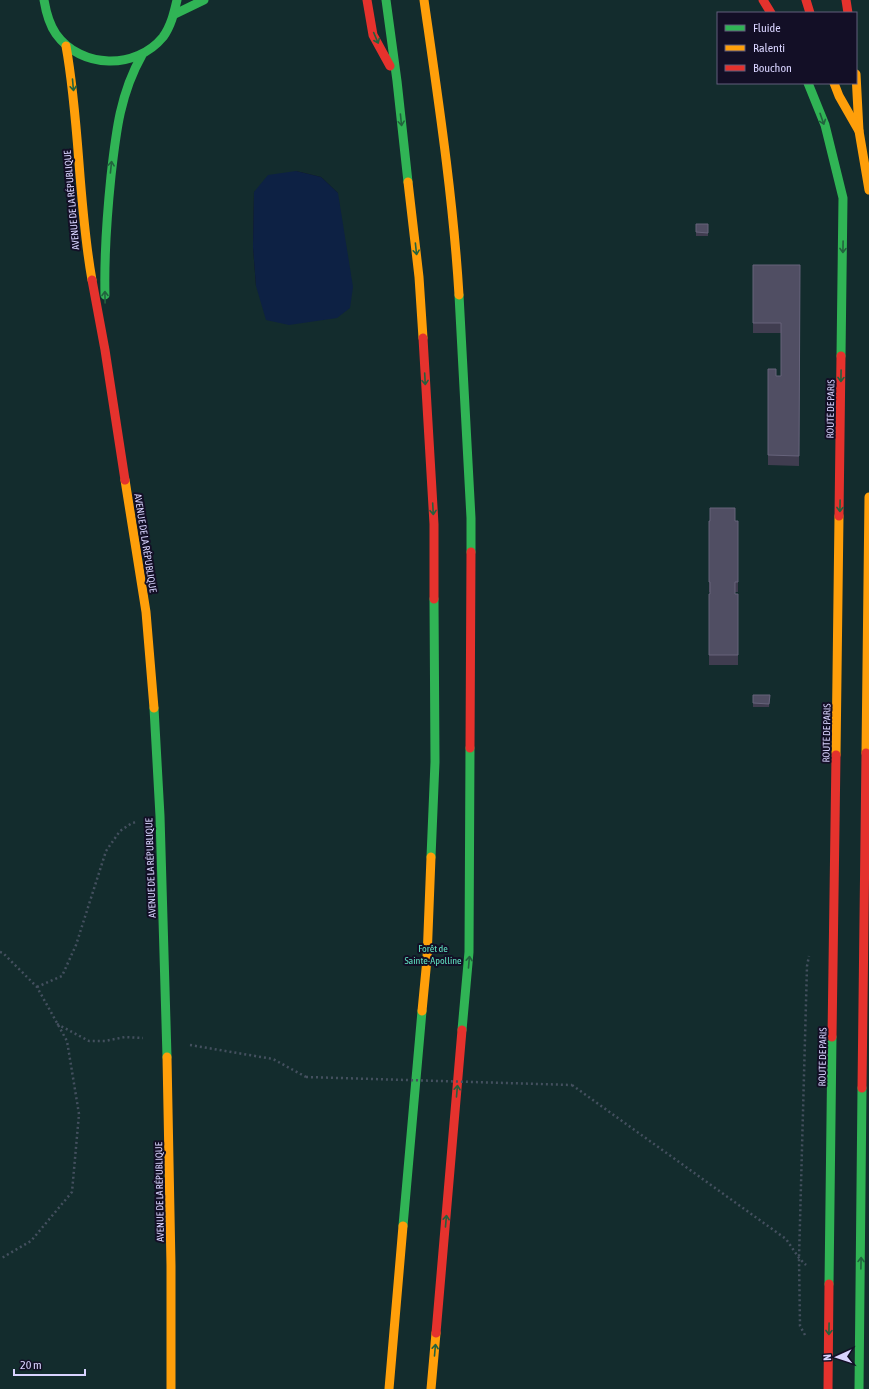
<svg xmlns="http://www.w3.org/2000/svg" width="869" height="1389" font-family="'Asap Condensed',sans-serif">
  <style>
    .green { fill: #132c2d; fill-rule: evenodd }
    .water { fill: #0d2144 }
    .lines { fill: none; stroke-linecap: round; stroke-linejoin: round }
    .path { stroke: #44505f; stroke-width: 2.5; stroke-dasharray: 2 3; stroke-linecap: butt }
    .fast { stroke: #30b455; stroke-width: 9 }
    .slow { stroke: #ff9f0a; stroke-width: 9 }
    .jam { stroke: #e5322d; stroke-width: 9 }
    .path-bridge { stroke: #44505f; stroke-width: 2.5; stroke-dasharray: 2 3; stroke-linecap: butt }
    .wall { fill: #403d50 }
    .building { fill: #504e63; stroke: #66637b }
    .oneway { stroke: #22623e }
    .labels { text-anchor: middle; stroke-width: 4; stroke-linejoin: round; paint-order: stroke }
    .street-label { font-size: 10px; fill: #d9d4ff; stroke: #130f26 }
    .park-label { font-size: 10px; fill: #5fe0c0; stroke: #130f26 }
  </style>
  <rect width="100%" height="100%" fill="#161421"/>
  <path class="green" d="M 0,0 L 869,0 L 869,1389 L 0,1389 ZM 718,13 L 856,13 L 856,83 L 718,83 ZM 296,171 L 321,177 L 338,193 L 256,286 L 253,247 L 254,192 Z"/>
  <polygon class="water" points="296,171 321,177 338,193 353,287 350,308 337,318 289,325 266,320 256,286 253,247 254,192 268,175"/>
  <g class="lines">
    <g class="path">
      <polyline points="0,952 3,953 37,987 67,1041 79,1114 72,1192 31,1241 0,1259"/>
      <polyline points="37,987 62,976 76,945 106,851 120,831 132,823 137,822"/>
      <polyline points="57,1024 89,1041 105,1041 125,1037 143,1038"/>
      <polyline points="190,1045 273,1059 306,1077"/>
      <polyline points="572,1085 786,1239 799,1258 806,1265"/>
      <polyline points="805,1335 800,1326 799,1258 807,966 809,956"/>
    </g>
    <g class="fast">
      <path d="M 44,0 C 46,12 49,24 56,34 C 81,69 136,70 163,37 C 171,26 174,13 177,0"/>
      <polyline points="386,0 397,81 408,182"/>
      <polyline points="175,14 204,0"/>
      <polyline points="808,83 825,125 843,198 841,356"/>
      <path d="M 105,295 C 104,255 107,215 111,176 C 116,132 120,94 142,55"/>
      <polyline points="459,295 471,518 471,552"/>
      <polyline points="154,708 160,816 167,1057"/>
      <polyline points="431,857 435,762 434,599"/>
      <polyline points="462,1030 469,952 470,748"/>
      <polyline points="403,1226 422,1011"/>
      <polyline points="829,1284 832,1037"/>
      <polyline points="859,1389 862,1088"/>
    </g>
    <g class="slow">
      <path d="M 424,0 C 438,98 453,196 459,295"/>
      <path d="M 66,46 C 80,123 78,203 92,280"/>
      <polyline points="856,74 859,131"/>
      <polyline points="834,83 839,96 859,131 869,190"/>
      <polyline points="408,182 419,277 423,338"/>
      <polyline points="125,480 146,612 154,708"/>
      <polyline points="866,753 869,497"/>
      <polyline points="836,755 839,516"/>
      <polyline points="422,1011 427,959 431,857"/>
      <polyline points="167,1057 171,1266 171,1389"/>
      <polyline points="389,1389 403,1226"/>
      <polyline points="431,1389 436,1333"/>
    </g>
    <g class="jam">
      <polyline points="367,0 373,35 390,66"/>
      <polyline points="763,0 771,13"/>
      <polyline points="806,0 810,13"/>
      <polyline points="846,0 848,13"/>
      <polyline points="92,280 105,350 125,480"/>
      <polyline points="423,338 434,524 434,599"/>
      <polyline points="839,516 841,356"/>
      <polyline points="470,748 471,552"/>
      <polyline points="832,1037 836,755"/>
      <polyline points="862,1088 866,753"/>
      <polyline points="436,1333 462,1030"/>
      <polyline points="828,1389 829,1284"/>
    </g>
    <polyline class="path-bridge" points="306,1077 572,1085"/>
  </g>
  <g class="wall">
    <rect x="696" y="224" width="12" height="12"/>
    <polygon points="753,265 800,265 799,466 768,465 768,369 776,376 781,376 781,333 753,333"/>
    <polygon points="709,521 738,521 738,592 735,592 735,594 738,594 738,665 709,665 709,594 710,594 710,592 709,592"/>
    <polygon points="753,695 770,695 769,707 753,707"/>
  </g>
  <g class="building">
    <polygon points="696,224 708,224 708,233 696,232"/>
    <polygon points="753,265 800,265 799,456 768,455 768,369 776,369 776,376 781,376 781,323 753,323"/>
    <polygon points="710,508 735,508 735,521 738,521 738,582 735,582 735,594 738,594 738,655 709,655 709,594 710,594 710,582 709,582 709,521 710,521"/>
    <polygon points="753,695 770,695 769,704 753,703"/>
  </g>
  <defs><path id="oneway-shaft" d="M-6 0H5M1.5-3L5.5 0L1.5 3" fill="none" stroke-width="1.6" stroke-linecap="round" stroke-linejoin="round"/></defs>
  <g class="oneway">
    <use href="#oneway-shaft" transform="translate(376 38) rotate(67)"/>
    <use href="#oneway-shaft" transform="translate(73 85) rotate(85)"/>
    <use href="#oneway-shaft" transform="translate(822 119) rotate(71)"/>
    <use href="#oneway-shaft" transform="translate(401 120) rotate(84)"/>
    <use href="#oneway-shaft" transform="translate(111 167) rotate(-84)"/>
    <use href="#oneway-shaft" transform="translate(843 247) rotate(91)"/>
    <use href="#oneway-shaft" transform="translate(416 249) rotate(84)"/>
    <use href="#oneway-shaft" transform="translate(105 297) rotate(-91)"/>
    <use href="#oneway-shaft" transform="translate(841 376) rotate(91)"/>
    <use href="#oneway-shaft" transform="translate(425 379) rotate(87)"/>
    <use href="#oneway-shaft" transform="translate(840 506) rotate(91)"/>
    <use href="#oneway-shaft" transform="translate(433 509) rotate(87)"/>
    <use href="#oneway-shaft" transform="translate(469 962) rotate(-85)"/>
    <use href="#oneway-shaft" transform="translate(457 1091) rotate(-85)"/>
    <use href="#oneway-shaft" transform="translate(446 1221) rotate(-85)"/>
    <use href="#oneway-shaft" transform="translate(861 1263) rotate(-89)"/>
    <use href="#oneway-shaft" transform="translate(829 1329) rotate(91)"/>
    <use href="#oneway-shaft" transform="translate(435 1350) rotate(-85)"/>
  </g>
  <g class="labels">
    <g class="street-label">
      <text transform="translate(71 200) rotate(-95)" y="4">AVENUE DE LA RÉPUBLIQUE</text>
      <text transform="translate(830 409) rotate(-89)" y="4">ROUTE DE PARIS</text>
      <text transform="translate(146 543) rotate(81)" y="4">AVENUE DE LA RÉPUBLIQUE</text>
      <text transform="translate(826 733) rotate(-89)" y="4">ROUTE DE PARIS</text>
      <text transform="translate(150 868) rotate(-92)" y="4">AVENUE DE LA RÉPUBLIQUE</text>
      <text transform="translate(822 1057) rotate(-89)" y="4">ROUTE DE PARIS</text>
      <text transform="translate(159 1192) rotate(-91)" y="4">AVENUE DE LA RÉPUBLIQUE</text>
    </g>
    <g class="park-label">
      <text x="433" y="952">Forêt de<tspan x="433" dy="12">Sainte-Apolline</tspan></text>
    </g>
  </g>
  <rect x="717" y="12" width="140" height="72" fill="#130f26" stroke="#625e7d"/>
  <rect x="725" y="25" width="20" height="6" fill="#30b455" stroke="#625e7d"/>
  <text x="753" y="32" font-size="12" fill="#d9d4ff">Fluide</text>
  <rect x="725" y="45" width="20" height="6" fill="#ff9f0a" stroke="#625e7d"/>
  <text x="753" y="52" font-size="12" fill="#d9d4ff">Ralenti</text>
  <rect x="725" y="65" width="20" height="6" fill="#e5322d" stroke="#625e7d"/>
  <text x="753" y="72" font-size="12" fill="#d9d4ff">Bouchon</text>
  <g transform="translate(837 1357) rotate(267)" stroke="#130f26" stroke-width="3" paint-order="stroke">
  <path d="M0-3L7 15L0 10L-7 15Z" fill="#d9d4ff"/>
  <text y="-6" font-size="11" font-weight="bold" text-anchor="middle" fill="#d9d4ff">N</text>
  </g>
  <path d="M14 1369v6h71v-6" fill="none" stroke="#d9d4ff" stroke-width="2"/>
  <text x="20" y="1369" font-size="12" fill="#d9d4ff" stroke="#130f26" stroke-width="3" paint-order="stroke">20 m</text>
</svg>
